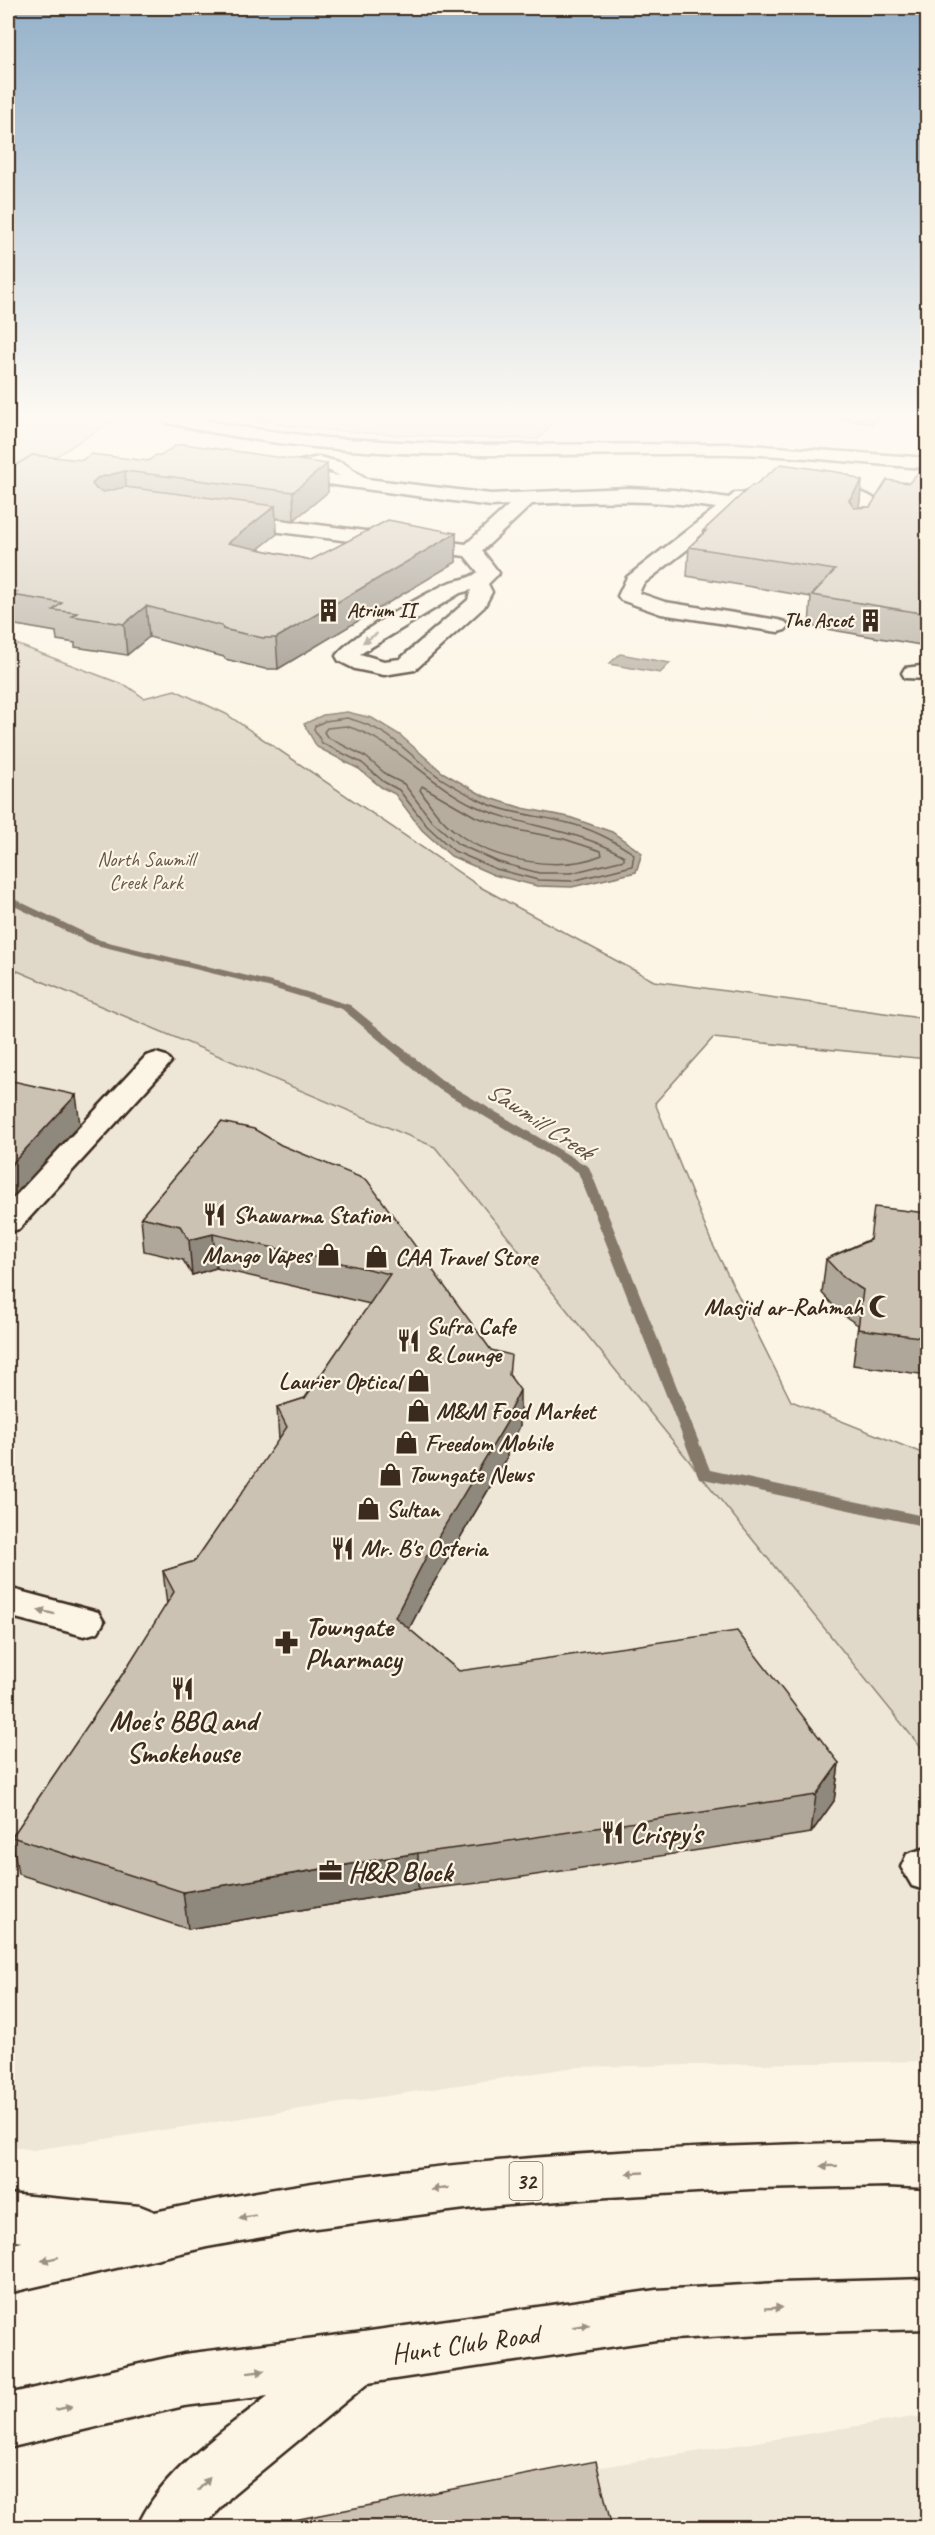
<svg xmlns="http://www.w3.org/2000/svg" width="935" height="2535" font-family="Caveat,sans-serif">
  <style>
    .built { fill: #eee6d6 }
    .green { fill: #e0d8c8; stroke: #8e8173; stroke-width: 1.5 }
    .water { fill: #b7ad9e; stroke: #85796b; stroke-width: 1.5 }
    .lines { fill: none; stroke-linecap: round; stroke-linejoin: round }
    .shore { stroke: #6d5e51; stroke-width: 1.5 }
    .stream { fill: #85796b; fill-rule: evenodd }
    .minor-casing { stroke: #3b2a1e; stroke-width: 5 }
    .major-casing { stroke: #3b2a1e; stroke-width: 5 }
    .minor { fill: #fcf5e5; fill-rule: evenodd }
    .major { fill: #fcf5e5; fill-rule: evenodd }
    .wall { fill: #afa79a; stroke: #3b2a1e; stroke-width: 1.5 }
    .shaded-wall { fill: #8f887d; stroke: #3b2a1e; stroke-width: 1.5 }
    .building { fill: #ccc2b3; stroke: #3b2a1e; stroke-width: 1.5 }
    .oneway { fill: #9c9082 }
    .labels { text-anchor: middle; stroke-width: 4.5; stroke-linejoin: round; paint-order: stroke }
    .far-poi-label { font-size: 20px; font-weight: bold; fill: #3b2a1e; stroke: #fcf5e5; text-anchor: start }
    .far-park-label { font-size: 20px; fill: #645648; stroke: #fcf5e5 }
    .shield { fill: #fcf5e5; stroke: #75675a; stroke-width: 1.5 }
    .shield-label { font-size: 22px; font-weight: bold; fill: #3b2a1e }
    .poi-label { font-size: 24px; font-weight: bold; fill: #3b2a1e; stroke: #fcf5e5; text-anchor: start }
    .water-label { font-size: 26px; font-style: italic; fill: #605144; stroke: #fcf5e5 }
    .near-poi-label { font-size: 28px; font-weight: bold; fill: #3b2a1e; stroke: #fcf5e5; text-anchor: start }
    .near-street-label { font-size: 28px; fill: #3b2a1e; stroke: #fcf5e5 }
  </style>
  <rect width="100%" height="100%" fill="#fcf5e5"/>
  <filter id="ink" filterUnits="userSpaceOnUse"><feTurbulence type="fractalNoise" baseFrequency=".0167" numOctaves="2"/><feDisplacementMap in="SourceGraphic" scale="12" xChannelSelector="R" yChannelSelector="G"/><feConvolveMatrix kernelMatrix="1 2 1 2 8 2 1 2 1" color-interpolation-filters="sRGB"/></filter>
  <g filter="url(#ink)">
    <g class="built">
      <polygon points="8,967 435,1147 928,1716 927,2061 575,2067 33,2150 8,2146"/>
      <polygon points="913,2417 927,2418 927,2527 309,2528 476,2487"/>
    </g>
    <g class="green">
      <polygon points="8,418 91,418 110,422 8,487"/>
      <path d="M 240,418 L 559,418 L 538,439 L 533,439 C 435,437 337,435 240,418 Z"/>
      <polygon points="8,641 127,686 144,698 175,690 226,714 482,888 654,981 927,1019 927,1059 713,1038 655,1103 711,1241 791,1401 927,1455 927,1755 435,1147 8,967"/>
    </g>
    <g class="water">
      <polygon points="620,654 670,663 660,673 609,664"/>
      <polygon points="347,712 372,718 400,735 442,772 484,796 522,808 569,817 612,832 642,853 636,872 572,887 537,886 494,875 451,856 422,830 395,794 381,787 359,769 317,747 304,724 323,715"/>
    </g>
    <g class="lines">
      <g class="shore">
        <path d="M 347,718 C 393,730 403,751 439,777 C 451,785 466,793 479,800 C 506,814 538,815 568,823 C 593,829 613,840 634,854 L 632,866 L 572,881 L 538,880 L 496,869 L 454,851 L 427,826 L 399,790 L 384,782 L 362,763 L 322,743 L 314,729 L 315,726 L 325,721 Z"/>
        <path d="M 346,726 C 395,740 427,783 473,805 C 522,828 577,828 624,856 L 624,860 L 571,873 L 539,873 L 498,862 L 458,844 L 432,821 L 404,784 L 388,776 L 366,757 L 327,737 L 324,732 L 327,728 Z"/>
        <path d="M 422,786 L 476,817 L 517,830 L 564,839 L 601,851 L 602,855 C 560,873 492,861 456,832 C 441,821 430,805 420,790 Z"/>
      </g>
      <polygon class="stream" points="8,896 100,940 280,984 350,1005 443,1081 589,1167 710,1470 928,1517 928,1527 699,1478 578,1172 435,1087 342,1009 272,988 92,944 8,903"/>
      <defs>
        <g id="minor">
          <path d="M 163,418 L 197,418 L 232,426 L 326,438 L 457,445 L 736,444 L 928,458 L 928,468 C 863,464 798,455 733,454 C 544,452 351,468 165,422 Z"/>
          <path d="M 319,457 L 343,463 L 367,479 L 491,494 L 628,488 L 674,490 L 729,498 L 735,493 L 749,493 L 751,497 L 749,501 L 643,584 L 639,593 L 665,602 L 778,620 L 785,622 L 789,626 L 785,630 L 778,632 L 661,614 L 621,600 L 618,596 L 627,577 L 716,508 C 654,499 594,501 532,504 L 482,551 L 499,573 L 488,584 L 492,592 L 484,607 L 415,670 L 384,675 L 355,669 L 339,661 L 336,656 C 351,635 418,598 444,585 C 455,579 467,581 478,572 L 465,556 L 233,526 L 226,524 L 223,520 L 226,516 L 233,514 L 466,544 L 509,505 L 491,506 L 290,479 L 284,471 L 296,462 ZM 313,468 L 324,468 L 340,476 L 306,471 ZM 471,590 L 468,600 L 400,659 L 384,661 L 360,654 L 460,593 Z"/>
          <path d="M 817,481 C 836,486 871,490 882,506 L 865,534 L 851,534 L 848,530 L 862,508 L 850,502 L 810,491 L 808,487 L 810,483 Z"/>
          <polygon points="928,665 928,679 905,678 902,673 905,668"/>
          <polygon points="156,1053 166,1056 171,1062 166,1068 19,1229 8,1232 8,1204 146,1056"/>
          <polygon points="8,1588 98,1612 104,1622 98,1632 84,1636 8,1616"/>
          <polygon points="923,1849 928,1851 928,1891 912,1886 901,1867 907,1854"/>
        </g>
        <g id="major">
          <path d="M 888,2142 L 928,2144 L 928,2188 L 888,2186 L 751,2189 L 608,2197 L 473,2208 L 308,2229 L 207,2247 L 8,2293 L 8,2245 L 22,2242 L 8,2240 L 8,2194 L 140,2206 L 155,2212 C 396,2159 642,2147 888,2142 Z"/>
          <path d="M 928,2279 L 928,2329 L 779,2333 L 656,2340 L 368,2383 L 233,2494 L 203,2528 L 137,2528 C 160,2473 222,2432 268,2396 L 184,2406 L 8,2448 L 8,2394 L 184,2354 L 356,2333 L 656,2290 L 779,2283 Z"/>
        </g>
      </defs>
      <use href="#minor" class="minor-casing"/>
      <use href="#major" class="major-casing"/>
      <use href="#minor" class="minor"/>
      <use href="#major" class="major"/>
    </g>
    <g class="wall">
      <polygon points="825,418 876,418 872,424"/>
      <polygon points="161,456 327,464 328,492 294,520 276,518 277,534 258,549 311,560 456,533 456,562 278,669 265,669 225,659 224,657 149,637 127,655 75,647 75,643 57,640 56,632 16,625 15,621 8,620 8,470 82,460 148,461"/>
      <polygon points="927,469 927,646 809,626 811,597 687,576 689,547 702,535 703,531 755,485 862,481 859,507 870,507 909,483"/>
      <polygon points="221,1122 511,1377 520,1426 507,1452 507,1458 427,1594 409,1629 459,1671 839,1763 834,1801 811,1833 496,1881 418,1890 188,1929 18,1874 12,1837 124,1672 167,1605 163,1571 195,1561 279,1440 277,1407 305,1398 370,1304 216,1268 192,1275 183,1260 144,1251 141,1217"/>
      <polygon points="927,1213 927,1375 853,1365 858,1325 840,1313 822,1293 826,1259"/>
    </g>
    <g class="shaded-wall">
      <polygon points="327,464 328,492 294,520 293,492"/>
      <polygon points="125,471 127,499 99,506 92,484 97,478"/>
      <polygon points="862,481 859,509 846,529 849,500"/>
      <polygon points="275,506 277,534 230,572 228,543"/>
      <polygon points="456,533 456,562 278,669 276,638"/>
      <polygon points="146,606 149,637 127,655 124,624"/>
      <polygon points="76,1095 80,1124 8,1202 8,1168"/>
      <polygon points="213,1234 216,1268 192,1275 189,1240"/>
      <polygon points="520,1390 520,1426 507,1452 507,1458 427,1594 396,1654 395,1617 426,1557 507,1416"/>
      <polygon points="839,1763 834,1801 811,1833 816,1795"/>
      <polygon points="418,1853 418,1890 188,1929 183,1892"/>
    </g>
    <g class="building">
      <polygon points="183,444 327,464 293,492 125,471 97,478 92,484 96,489 104,492 125,487 275,506 228,543 311,560 388,520 456,533 276,638 263,638 223,629 222,626 146,606 124,624 72,616 77,613 53,610 62,603 12,595 17,592 8,591 8,470 32,455 82,460 91,454 148,461 156,455 161,456 175,446"/>
      <polygon points="781,464 843,473 862,481 849,500 854,508 870,507 887,480 909,483 922,468 927,469 927,614 812,595 835,570 689,547 706,531 703,531 752,485 755,485"/>
      <polygon points="8,1080 76,1095 8,1168"/>
      <polygon points="221,1122 254,1129 281,1145 367,1180 491,1350 511,1355 509,1375 520,1390 507,1416 507,1422 426,1557 395,1617 459,1671 737,1631 839,1763 816,1795 496,1843 418,1853 183,1892 12,1837 124,1672 174,1592 163,1571 195,1561 287,1427 277,1407 305,1398 390,1274 213,1234 189,1240 180,1226 141,1217"/>
      <polygon points="874,1207 927,1213 927,1338 858,1329 863,1290 844,1278 826,1259 870,1240"/>
      <polygon points="596,2461 612,2528 279,2528 284,2522"/>
    </g>
    <defs><path id="oneway-solid" d="M-6-.8H1V-3.2L6.5 0L1 3.2V.8H-6Z" transform="scale(1.5)"/></defs>
    <g class="oneway">
      <use href="#oneway-solid" transform="translate(370 638) rotate(148)"/>
      <use href="#oneway-solid" transform="translate(46 1612) rotate(-166)"/>
      <use href="#oneway-solid" transform="translate(829 2166) rotate(179)"/>
      <use href="#oneway-solid" transform="translate(635 2173) rotate(177)"/>
      <use href="#oneway-solid" transform="translate(440 2189) rotate(173)"/>
      <use href="#oneway-solid" transform="translate(247 2217) rotate(170)"/>
      <use href="#oneway-solid" transform="translate(50 2259) rotate(168)"/>
      <use href="#oneway-solid" transform="translate(774 2308) rotate(-3)"/>
      <use href="#oneway-solid" transform="translate(581 2326) rotate(-8)"/>
      <use href="#oneway-solid" transform="translate(256 2372) rotate(-7)"/>
      <use href="#oneway-solid" transform="translate(64 2408) rotate(-13)"/>
      <use href="#oneway-solid" transform="translate(204 2484) rotate(-47)"/>
    </g>
  </g>
  <linearGradient id="sky" x2="0" y2="1"><stop stop-color="#94b1ca"/><stop offset="0.54" stop-color="#fefaf3"/><stop offset="1" stop-color="#fefaf3" stop-opacity="0"/></linearGradient>
  <rect width="935" height="773" fill="url(#sky)"/>
  <defs>
    <symbol id="building-bare" viewBox="-9 -9 18 18"><path d="M-4-6H4V6H1V3H-1V6H-4ZM-2.5-4.3h1.7v1.8h-1.7ZM.8-4.3h1.7v1.8H.8ZM-2.5-1h1.7V.8h-1.7ZM.8-1h1.7V.8H.8Z" fill="#3b2a1e" stroke="#fcf5e5" stroke-width="2.5" paint-order="stroke"/></symbol>
    <symbol id="restaurant-bare" viewBox="-9 -9 18 18"><path d="M-5-6h1v4h1v-4h1v4h1v-4h1v5L-1.5 .5V6h-2V.5L-5-1ZM5-6V6H3V1.5H1.5Q1.5-4 5-6Z" fill="#3b2a1e" stroke="#fcf5e5" stroke-width="2.5" paint-order="stroke"/></symbol>
    <symbol id="shop-bare" viewBox="-9 -9 18 18"><path d="M-5-2.5h2.3a2.7 3.5 0 0 1 5.4 0H5L5.5 6h-11ZM-1.5-2.5h3a1.5 2.3 0 0 0-3 0Z" fill="#3b2a1e" stroke="#fcf5e5" stroke-width="2.5" paint-order="stroke"/></symbol>
    <symbol id="mosque-bare" viewBox="-9 -9 18 18"><path d="M3.5-4.9A6 6 0 1 0 3.5 4.9A5 5 0 1 1 3.5-4.9Z" fill="#3b2a1e" stroke="#fcf5e5" stroke-width="2.5" paint-order="stroke"/></symbol>
    <symbol id="pharmacy-bare" viewBox="-9 -9 18 18"><path d="M-2-6h4v4h4v4h-4v4h-4v-4h-4v-4h4Z" fill="#3b2a1e" stroke="#fcf5e5" stroke-width="2.5" paint-order="stroke"/></symbol>
    <symbol id="office-bare" viewBox="-9 -9 18 18"><path d="M-6-3h4V-5.5h4V-3h4V5H-6ZM-1-4.5V-3h2v-1.5ZM-6 0V1H6V0Z" fill="#3b2a1e" stroke="#fcf5e5" stroke-width="2.5" paint-order="stroke"/></symbol>
  </defs>
  <g fill-rule="evenodd">
    <use href="#building-bare" x="312" y="594" width="33" height="33"/>
    <use href="#building-bare" x="854" y="604" width="33" height="33"/>
    <use href="#restaurant-bare" x="198" y="1198" width="33" height="33"/>
    <use href="#shop-bare" x="312" y="1238" width="33" height="33"/>
    <use href="#shop-bare" x="360" y="1240" width="33" height="33"/>
    <use href="#mosque-bare" x="864" y="1290" width="33" height="33"/>
    <use href="#restaurant-bare" x="392" y="1324" width="33" height="33"/>
    <use href="#shop-bare" x="402" y="1364" width="33" height="33"/>
    <use href="#shop-bare" x="402" y="1394" width="33" height="33"/>
    <use href="#shop-bare" x="390" y="1426" width="33" height="33"/>
    <use href="#shop-bare" x="374" y="1458" width="33" height="33"/>
    <use href="#shop-bare" x="352" y="1492" width="33" height="33"/>
    <use href="#restaurant-bare" x="326" y="1532" width="33" height="33"/>
    <use href="#pharmacy-bare" x="270" y="1626" width="33" height="33"/>
    <use href="#restaurant-bare" x="166" y="1672" width="33" height="33"/>
    <use href="#restaurant-bare" x="596" y="1816" width="33" height="33"/>
    <use href="#office-bare" x="314" y="1854" width="33" height="33"/>
  </g>
  <g class="labels">
    <g class="far-poi-label">
      <text x="347" y="617">Atrium II</text>
      <text x="853" y="627" text-anchor="end">The Ascot</text>
    </g>
    <g class="far-park-label">
      <text x="146" y="866">North Sawmill<tspan x="146" dy="23">Creek Park</tspan></text>
    </g>
    <rect class="shield" x="509.5" y="2162" width="33" height="38" rx="4.5"/>
    <g class="shield-label">
      <text x="526" y="2189">32</text>
    </g>
    <g class="poi-label">
      <text x="233" y="1223">Shawarma Station</text>
      <text x="311" y="1263" text-anchor="end">Mango Vapes</text>
      <text x="395" y="1265">CAA Travel Store</text>
      <text x="863" y="1315" text-anchor="end">Masjid ar-Rahmah</text>
      <text x="426" y="1334">Sufra Cafe<tspan x="426" dy="28">&amp; Lounge</tspan></text>
      <text x="401" y="1389" text-anchor="end">Laurier Optical</text>
      <text x="436" y="1419">M&amp;M Food Market</text>
      <text x="425" y="1451">Freedom Mobile</text>
      <text x="408" y="1482">Towngate News</text>
      <text x="386" y="1517">Sultan</text>
      <text x="361" y="1556">Mr. B's Osteria</text>
    </g>
    <g class="water-label">
      <text transform="translate(540 1120) rotate(33)" y="9">Sawmill Creek</text>
    </g>
    <g class="near-poi-label">
      <text x="305" y="1636">Towngate<tspan x="305" dy="32">Pharmacy</tspan></text>
      <text x="183" y="1730" text-anchor="middle">Moe's BBQ and<tspan x="183" dy="32">Smokehouse</tspan></text>
      <text x="630" y="1843">Crispy's</text>
      <text x="348" y="1881">H&amp;R Block</text>
    </g>
    <g class="near-street-label">
      <text transform="translate(465 2343) rotate(-8)" y="10">Hunt Club Road</text>
    </g>
  </g>
  <rect width="935" height="2535" fill="none" stroke="#fcf5e5" stroke-width="30"/>
  <rect x="15" y="15" width="905" height="2505" fill="none" stroke="#3b2a1e" stroke-width="2" filter="url(#ink)"/>
</svg>
